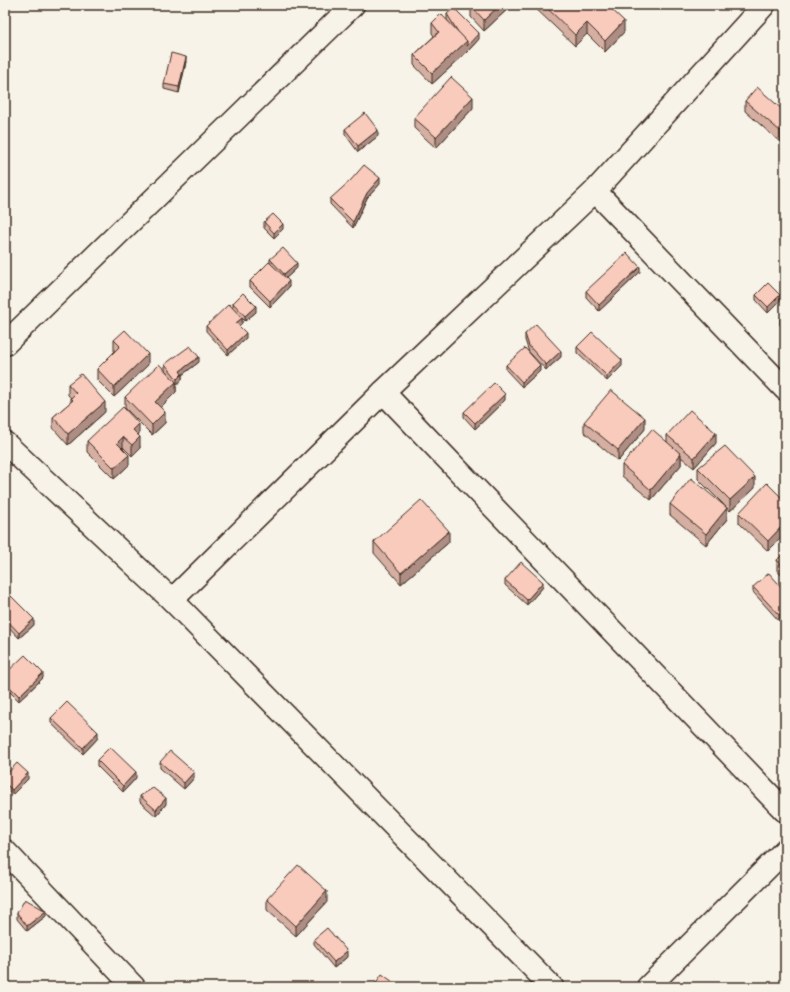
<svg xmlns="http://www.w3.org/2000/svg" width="790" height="992" font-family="Itim,sans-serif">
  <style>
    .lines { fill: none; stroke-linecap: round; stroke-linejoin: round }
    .minor-casing { stroke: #3b2a1e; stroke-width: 25 }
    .minor { stroke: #f7f3e8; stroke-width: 22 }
    .wall { fill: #d6afa3; stroke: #3b2a1e }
    .shaded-wall { fill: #ae8e84; stroke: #3b2a1e }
    .building { fill: #f9cbbd; stroke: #3b2a1e }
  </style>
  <rect width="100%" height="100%" fill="#f7f3e8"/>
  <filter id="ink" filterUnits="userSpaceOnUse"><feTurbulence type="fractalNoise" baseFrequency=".025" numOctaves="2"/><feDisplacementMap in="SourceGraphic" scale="8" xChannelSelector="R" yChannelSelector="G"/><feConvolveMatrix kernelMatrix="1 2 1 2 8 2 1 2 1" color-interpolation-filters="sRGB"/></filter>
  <g filter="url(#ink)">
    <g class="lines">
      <defs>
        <g id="minor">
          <polyline points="595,191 785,389"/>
          <polyline points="5,344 353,5"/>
          <polyline points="383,392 785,811"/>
          <polyline points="5,443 172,600 552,987"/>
          <polyline points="172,600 383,392 595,191 764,5"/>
          <polyline points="5,851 134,987"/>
          <polyline points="648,987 785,850"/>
        </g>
      </defs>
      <use href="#minor" class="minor-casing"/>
      <use href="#minor" class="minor"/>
    </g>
    <g class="wall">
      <polygon points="472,5 512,5 484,31 471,17 471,6"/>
      <polygon points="532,5 607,5 624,32 605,52 587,34 575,46"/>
      <polygon points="447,14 479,39 467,52 432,84 414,65 414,55 434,36 432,33 432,23 449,22 447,20"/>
      <polygon points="186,62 179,93 164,89 164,84"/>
      <polygon points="745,101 785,112 780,142 745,111"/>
      <polygon points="473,108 436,148 414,128 414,118"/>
      <polygon points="345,129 378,136 358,152 345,134"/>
      <polygon points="380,184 367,198 353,228 330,204 330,199"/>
      <polygon points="264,222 283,229 274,238 264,228"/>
      <polygon points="270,259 297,268 286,278 289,287 270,307 250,287 250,281 270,263"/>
      <polygon points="640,272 599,311 586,297 586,291"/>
      <polygon points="756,295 780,301 768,313 756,300"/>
      <polygon points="233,303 256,312 245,321 242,318 242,323 239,326 246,338 228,355 206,331 206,326 233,307"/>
      <polygon points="785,314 785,330 780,325 780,319"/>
      <polygon points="525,334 561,357 546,370 529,352 525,340"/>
      <polygon points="114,340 148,365 114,397 97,380 97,369 115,352 114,351"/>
      <polygon points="577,347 622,366 607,381 577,353"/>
      <polygon points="199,362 182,375 182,380 177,384 176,383 176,392 160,408 165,423 152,435 125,408 125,397 169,374 165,370 165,364"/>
      <polygon points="506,365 540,371 522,387 506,370"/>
      <polygon points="68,384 105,412 68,445 53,428 53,417 71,402 71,398 68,395"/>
      <polygon points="505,400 475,429 464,417 464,412"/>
      <polygon points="584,422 645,429 618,461 584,432"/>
      <polygon points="139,434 138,435 140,448 132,456 123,447 123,448 129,465 114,479 87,452 87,441"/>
      <polygon points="667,435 716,443 694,468 681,457 681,465 651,500 622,476 622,465 667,442"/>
      <polygon points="698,468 755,488 730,511 698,479"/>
      <polygon points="785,501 785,534 768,551 739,523 739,513"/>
      <polygon points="670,504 727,519 706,545 670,515"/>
      <polygon points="374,542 449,542 401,584 374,553"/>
      <polygon points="785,552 785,578 777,571 777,560"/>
      <polygon points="505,580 543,587 527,605 505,585"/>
      <polygon points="753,587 785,591 779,621 753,592"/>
      <polygon points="5,601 34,625 19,638 5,623"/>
      <polygon points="5,674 43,678 19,701 5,687"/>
      <polygon points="51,718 98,738 83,754 51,723"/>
      <polygon points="97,760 136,778 123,792 97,766"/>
      <polygon points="160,762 194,778 184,789 160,768"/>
      <polygon points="5,776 28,779 12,795 5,788"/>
      <polygon points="140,796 166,804 156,816 140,802"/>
      <polygon points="267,899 327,902 296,936 267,910"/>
      <polygon points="17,913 46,916 27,931 17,919"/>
      <polygon points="314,939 347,957 334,968 314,944"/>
    </g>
    <g class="shaded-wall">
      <polygon points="500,5 512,5 484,31 484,20"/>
      <polygon points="624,21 624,32 605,52 605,41"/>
      <polygon points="587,23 587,34 575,46 575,35"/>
      <polygon points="479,33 479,39 467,52 432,84 432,73 467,41"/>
      <polygon points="186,57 186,62 179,93 179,87"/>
      <polygon points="473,97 473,108 436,148 436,137"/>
      <polygon points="785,125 785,136 780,142 780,131"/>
      <polygon points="378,130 378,136 358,152 358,146"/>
      <polygon points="380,178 380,184 367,198 353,228 353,222 367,193"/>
      <polygon points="283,224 283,229 274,238 274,233"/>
      <polygon points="297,263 297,268 284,280 284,274"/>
      <polygon points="640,267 640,272 599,311 599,305"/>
      <polygon points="289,281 289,287 270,307 270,301"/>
      <polygon points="780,295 780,301 768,313 768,307"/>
      <polygon points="256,306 256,312 245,321 245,316"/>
      <polygon points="242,318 242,323 236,329 236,323"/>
      <polygon points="246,333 246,338 228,355 228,350"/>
      <polygon points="561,351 561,357 546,370 546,365"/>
      <polygon points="148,354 148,365 114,397 114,387"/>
      <polygon points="199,357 199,362 182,375 182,380 177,384 177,379 180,371"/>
      <polygon points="622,360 622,366 607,381 607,376"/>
      <polygon points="540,365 540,371 522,387 522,382"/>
      <polygon points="176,382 176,392 155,413 155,402"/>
      <polygon points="505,394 505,400 475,429 475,423"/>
      <polygon points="105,402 105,412 68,445 68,434"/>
      <polygon points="165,412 165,423 152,435 152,425"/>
      <polygon points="645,418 645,429 618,461 618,450"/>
      <polygon points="139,424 139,434 133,440 133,430"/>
      <polygon points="716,433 716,443 694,468 694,458"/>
      <polygon points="123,437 123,447 117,453 117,443"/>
      <polygon points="140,437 140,448 132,456 132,445"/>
      <polygon points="681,454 681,465 651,500 651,490"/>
      <polygon points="129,455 129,465 114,479 114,468"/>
      <polygon points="755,477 755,488 730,511 730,500"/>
      <polygon points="727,508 727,519 706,545 706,534"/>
      <polygon points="785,523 785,534 768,551 768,541"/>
      <polygon points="449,531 449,542 401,584 401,573"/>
      <polygon points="543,582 543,587 527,605 527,600"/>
      <polygon points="785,609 785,615 779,621 779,615"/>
      <polygon points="34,619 34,625 19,638 19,633"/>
      <polygon points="43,673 43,678 19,701 19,696"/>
      <polygon points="98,732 98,738 83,754 83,748"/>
      <polygon points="136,772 136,778 123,792 123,786"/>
      <polygon points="194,772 194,778 184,789 184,783"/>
      <polygon points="28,773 28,779 12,795 12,790"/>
      <polygon points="166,798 166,804 156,816 156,810"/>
      <polygon points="327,891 327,902 296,936 296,926"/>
      <polygon points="46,911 46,916 27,931 27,926"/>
      <polygon points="347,951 347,957 334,968 334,962"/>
    </g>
    <g class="building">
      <polygon points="472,5 500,5 484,20 471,6"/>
      <polygon points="544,5 607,5 624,21 605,41 587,23 575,35"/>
      <polygon points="454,8 479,33 467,46 467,41 458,32 447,14"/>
      <polygon points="441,14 467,41 432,73 414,55 439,32 432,23"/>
      <polygon points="171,53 186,57 179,87 164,84"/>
      <polygon points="451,77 473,97 436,137 414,118"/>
      <polygon points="757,87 785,112 785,125 780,131 745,101"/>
      <polygon points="365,113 378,130 358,146 345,129"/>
      <polygon points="364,165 380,178 367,193 353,222 330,199 351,180"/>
      <polygon points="273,214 283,224 274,233 264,222"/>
      <polygon points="283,248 297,263 284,274 270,259"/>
      <polygon points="627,253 640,267 599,305 586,291"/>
      <polygon points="269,262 289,281 270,301 250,281"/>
      <polygon points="768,283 780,295 768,307 756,295"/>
      <polygon points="243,293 256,306 245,316 233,303"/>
      <polygon points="229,304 242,318 236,323 246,333 228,350 206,326"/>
      <polygon points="785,314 785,324 780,319"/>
      <polygon points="536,324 561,351 546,365 529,346 525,334"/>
      <polygon points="125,330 148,354 114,387 97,369 120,346 114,340"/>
      <polygon points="592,332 622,360 607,376 577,347"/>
      <polygon points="190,346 199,357 180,371 182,374 177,379 165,364"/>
      <polygon points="525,348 540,365 522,382 506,365"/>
      <polygon points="159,364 176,382 155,402 165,412 152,425 125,397"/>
      <polygon points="81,374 105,402 68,434 53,417 73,400 71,398 76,393 68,384"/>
      <polygon points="494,383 505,394 475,423 464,412"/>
      <polygon points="611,390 645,418 618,450 584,422"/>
      <polygon points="123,407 139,424 133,430 140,437 132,445 123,437 117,443 129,455 114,468 87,441"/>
      <polygon points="690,410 716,433 694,458 667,435"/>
      <polygon points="652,429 681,454 651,490 622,465"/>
      <polygon points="725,446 755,477 730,500 698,468"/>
      <polygon points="691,478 727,508 706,534 670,504"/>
      <polygon points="767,483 785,501 785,523 768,541 739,513"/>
      <polygon points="421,500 449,531 401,573 374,542"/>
      <polygon points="785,552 785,568 777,560"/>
      <polygon points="521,562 543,582 527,600 505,580"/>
      <polygon points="769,573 785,591 785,609 779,615 753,587"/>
      <polygon points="11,596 34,619 19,633 5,618 5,601"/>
      <polygon points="25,655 43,673 19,696 5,682 5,674"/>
      <polygon points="67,702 98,732 83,748 51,718"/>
      <polygon points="110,747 136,772 123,786 97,760"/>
      <polygon points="170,751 194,772 184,783 160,762"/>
      <polygon points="17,763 28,773 12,790 5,783 5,776"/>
      <polygon points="153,788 166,798 156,810 140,796"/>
      <polygon points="298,865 327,891 296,926 267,899"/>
      <polygon points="25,899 46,911 27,926 17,913"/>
      <polygon points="327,928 347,951 334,962 314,939"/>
      <polygon points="382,974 400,987 373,987"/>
    </g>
  </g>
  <rect width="790" height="992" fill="none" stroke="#f7f3e8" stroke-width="20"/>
  <rect x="10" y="10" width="770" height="972" fill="none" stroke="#3b2a1e" stroke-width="1.5" filter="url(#ink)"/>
</svg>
